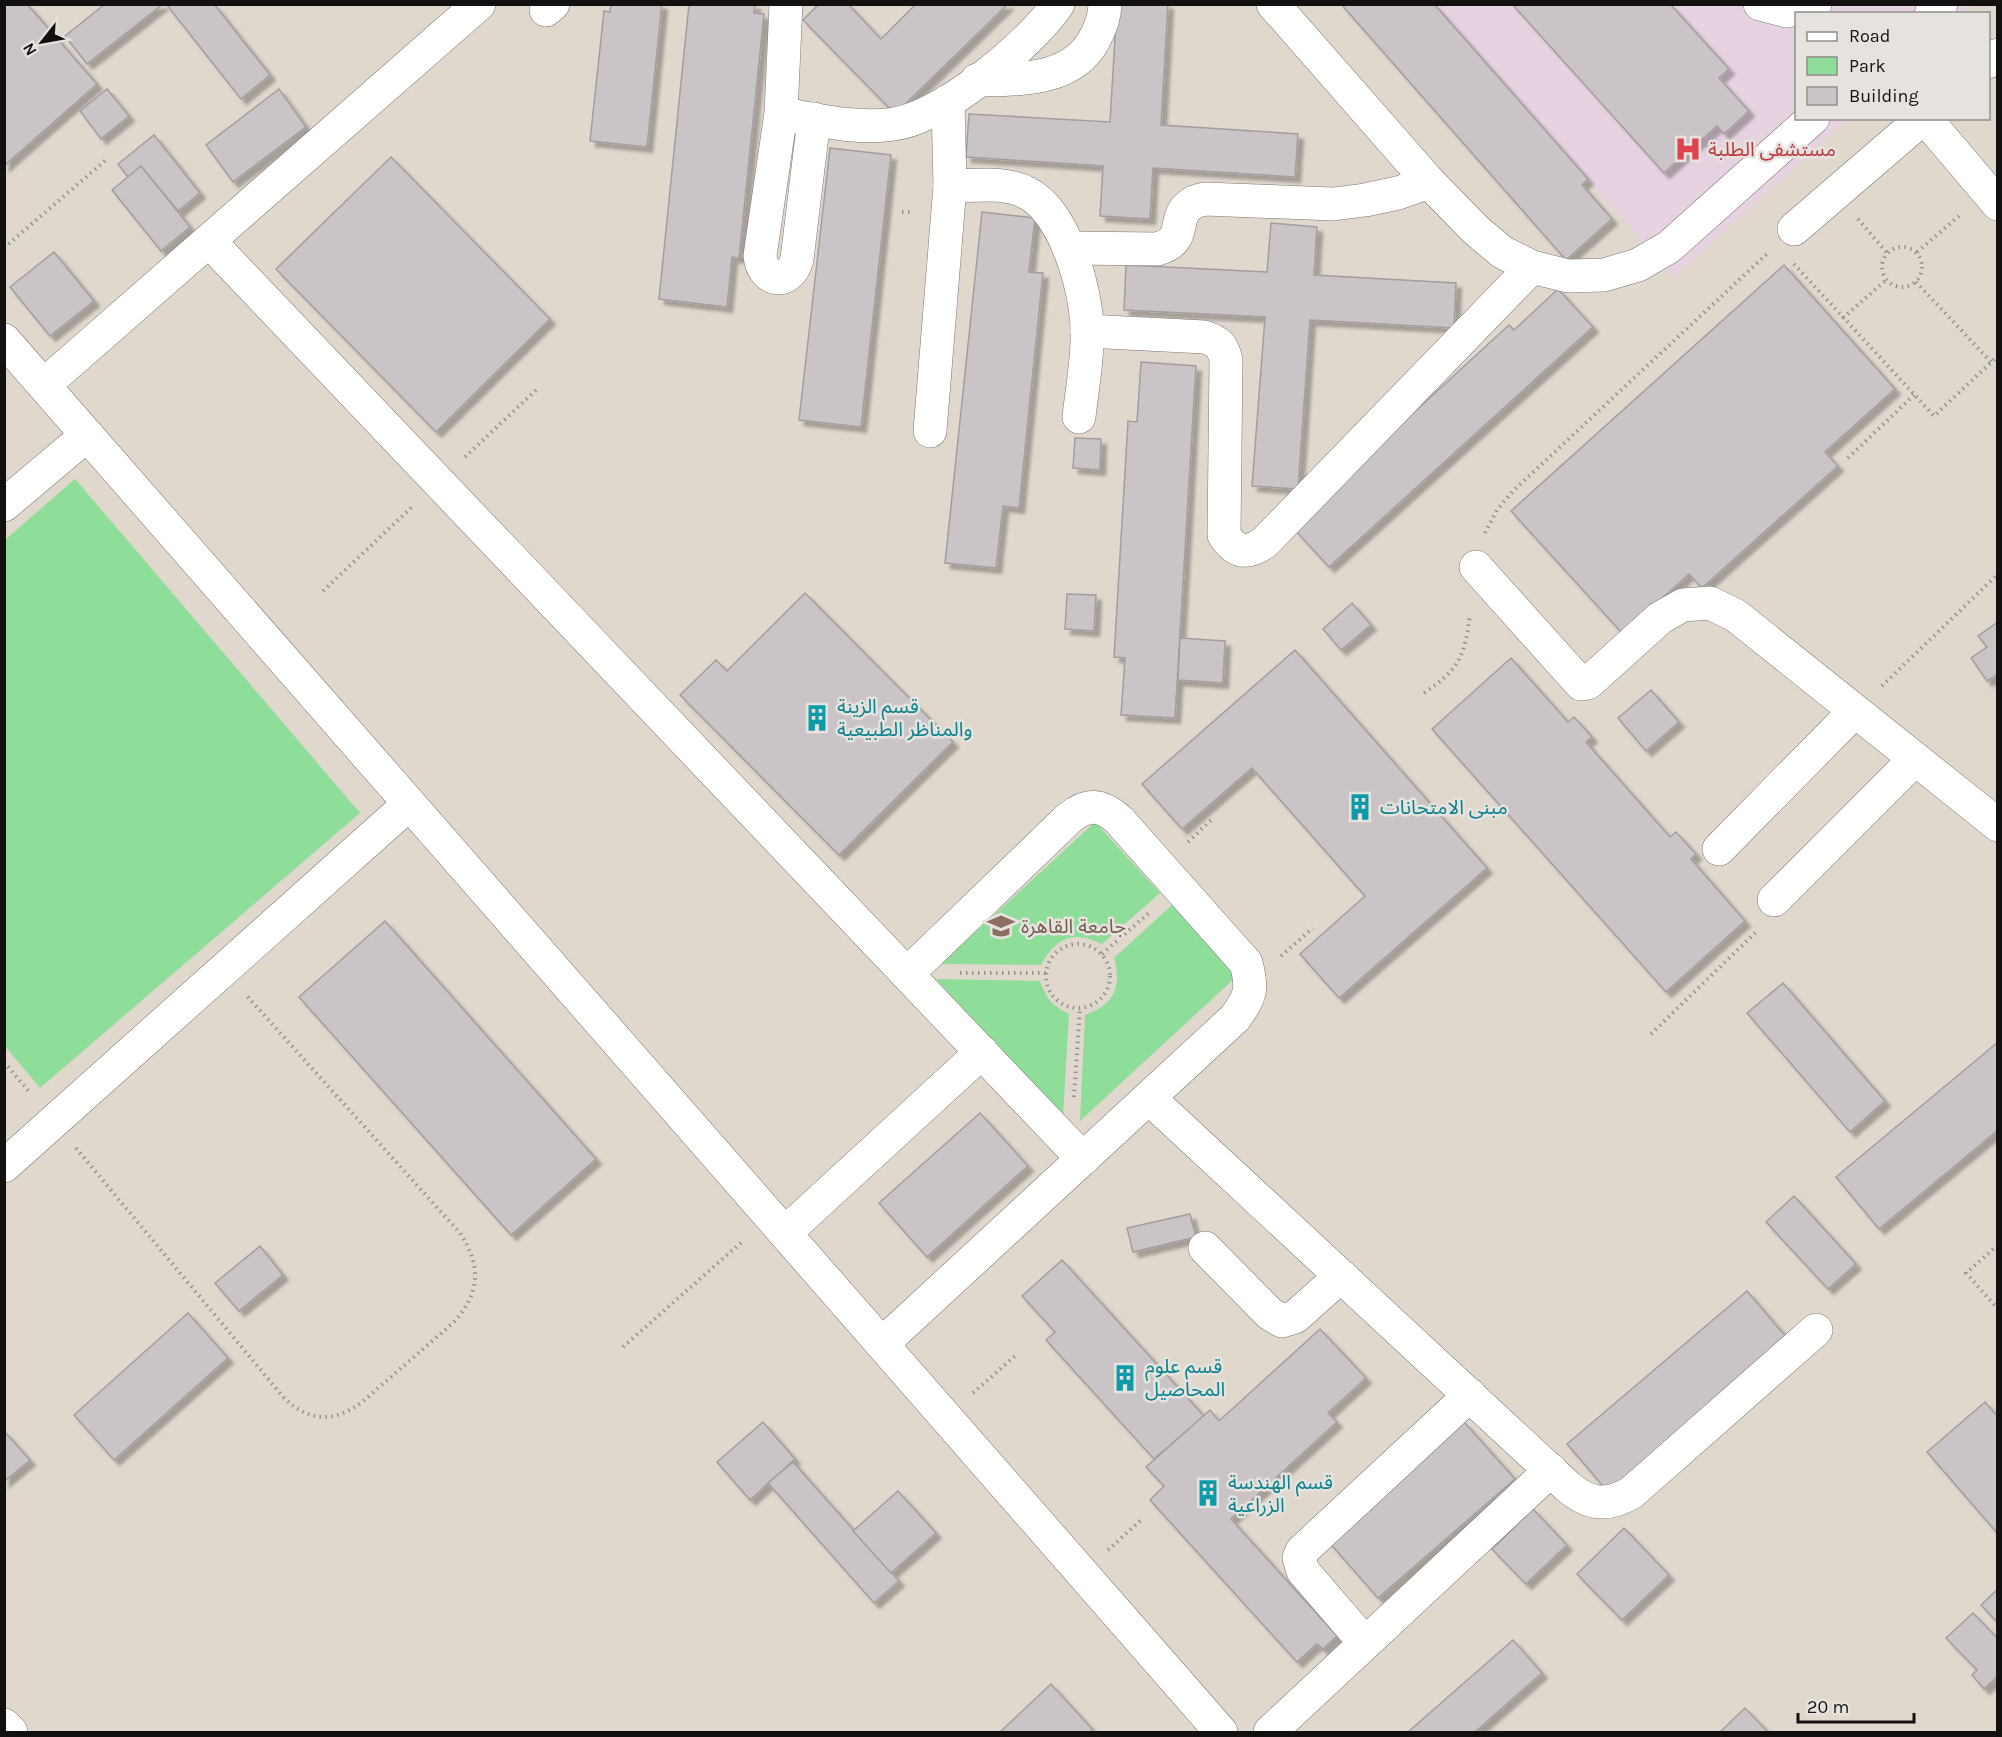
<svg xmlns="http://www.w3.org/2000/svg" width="2002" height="1737" font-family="Karla,'Noto Sans Arabic',sans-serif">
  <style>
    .built { fill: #e0d8cd; fill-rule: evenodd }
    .medical { fill: #e7d2e1 }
    .green { fill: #8edd99 }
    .building { fill: #cbc4c6; stroke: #a39d9f; stroke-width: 1.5; filter: url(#shadow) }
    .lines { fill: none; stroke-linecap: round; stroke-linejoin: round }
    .minor-casing { stroke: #7a7672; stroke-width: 34 }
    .path { stroke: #94928e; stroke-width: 4; stroke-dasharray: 1.5 4.5; stroke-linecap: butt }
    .minor { stroke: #fff; stroke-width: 33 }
    .labels { text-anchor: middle; stroke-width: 5; stroke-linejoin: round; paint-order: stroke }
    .health-label { font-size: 20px; fill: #be3a42; stroke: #e6e3de; text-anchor: start }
    .culture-label { font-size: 20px; fill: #0d838f; stroke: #e6e3de; text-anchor: start }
    .education-label { font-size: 20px; fill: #785e54; stroke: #e6e3de; text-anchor: start }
  </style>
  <defs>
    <filter id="shadow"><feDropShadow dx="5.5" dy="5.5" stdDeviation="1.5" flood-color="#0004"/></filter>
  </defs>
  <rect width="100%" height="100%" fill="#e6e3de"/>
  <path class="built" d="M 5,5 L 1997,5 L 1997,1732 L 5,1732 ZM 1796,14 L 1988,14 L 1988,118 L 1796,118 Z"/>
  <polygon class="medical" points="1434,5 1973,5 1963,13 1796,14 1796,118 1848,119 1674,277"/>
  <g class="green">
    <polygon points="75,479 360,813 40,1088 5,1046 5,540"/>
    <path d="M 1095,822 L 1160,893 L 1102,944 C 1073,930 1056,937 1041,965 L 941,964 Z"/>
    <path d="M 1172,905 L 1237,976 L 1080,1121 L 1085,1015 C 1114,1005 1122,987 1114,958 Z"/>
    <path d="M 936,979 L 1040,981 C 1047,999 1051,1005 1069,1014 L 1063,1117 Z"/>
  </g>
  <g class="building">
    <polygon points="4,4 27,4 97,84 4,166"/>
    <polygon points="105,4 163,4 87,64 65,36"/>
    <polygon points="166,4 214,4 270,75 241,99"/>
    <polygon points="611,4 662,4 647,147 590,141 604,11 610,12"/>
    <polygon points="689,4 755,4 754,13 764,14 739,258 732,257 727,307 659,299"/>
    <polygon points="819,4 848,4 881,39 916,4 1008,4 895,114 803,20"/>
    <polygon points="1117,4 1168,4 1161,125 1298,134 1295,177 1153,168 1150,219 1100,216 1103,166 966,157 969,114 1110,122"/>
    <polygon points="1341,4 1434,4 1588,179 1582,185 1612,219 1566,260"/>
    <polygon points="1512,4 1670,4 1729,69 1719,78 1749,111 1724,134 1717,126 1664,173"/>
    <polygon points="107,89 129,116 101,139 80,111"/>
    <polygon points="279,89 306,127 233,182 206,145"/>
    <polygon points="154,135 200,193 178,211 141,166 128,177 118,164"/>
    <polygon points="830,148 891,155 861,427 799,420"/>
    <polygon points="391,157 550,319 436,432 276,269"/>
    <polygon points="141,166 190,227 161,251 112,190"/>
    <polygon points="982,212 1035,218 1029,272 1043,273 1019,508 1003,506 996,568 945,563"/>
    <polygon points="1271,223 1317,227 1314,275 1456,283 1454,328 1310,320 1298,489 1252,486 1265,317 1124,310 1126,265 1267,272"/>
    <polygon points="54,252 94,301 50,336 10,287"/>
    <polygon points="1784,265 1895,389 1825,452 1838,466 1702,588 1689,574 1623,634 1511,511"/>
    <polygon points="1558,289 1593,327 1329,567 1295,530 1327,492 1509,325 1514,330"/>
    <polygon points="1141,362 1196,366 1175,718 1121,715 1125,658 1114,657 1128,421 1137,422"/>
    <polygon points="1075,438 1101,439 1100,470 1073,468"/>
    <polygon points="805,593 953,742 839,855 680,695 716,660 727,671"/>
    <polygon points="1067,594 1096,595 1094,631 1065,629"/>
    <polygon points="1352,603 1371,625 1341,650 1323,629"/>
    <polygon points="1998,622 1998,674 1987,681 1971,658 1987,647 1978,636"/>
    <polygon points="1180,638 1225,641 1223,683 1178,680"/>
    <polygon points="1295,650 1487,868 1339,998 1300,954 1365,896 1252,768 1182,829 1142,784"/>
    <polygon points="1511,658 1568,722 1574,717 1592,737 1586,742 1670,837 1676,832 1696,854 1691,859 1745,921 1666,992 1432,729"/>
    <polygon points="1651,690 1679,722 1646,751 1618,718"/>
    <polygon points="385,921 596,1159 511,1235 299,997"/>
    <polygon points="1783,983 1885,1101 1850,1132 1747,1013"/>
    <polygon points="1998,1042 1998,1130 1879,1229 1836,1177"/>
    <polygon points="980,1113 1028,1166 927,1257 879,1203"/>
    <polygon points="1794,1196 1856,1264 1828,1289 1766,1222"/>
    <polygon points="1190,1214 1196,1237 1133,1252 1127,1228"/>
    <polygon points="260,1246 283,1275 239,1311 215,1283"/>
    <polygon points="1062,1260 1204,1416 1154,1459 1046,1340 1055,1332 1022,1296"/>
    <polygon points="1747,1291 1788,1339 1609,1493 1567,1444"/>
    <polygon points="188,1313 228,1358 114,1460 74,1415"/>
    <polygon points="1320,1329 1366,1378 1328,1413 1337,1422 1231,1519 1337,1636 1323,1649 1317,1644 1297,1662 1150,1500 1164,1486 1146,1467 1210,1410 1219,1421"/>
    <polygon points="1985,1402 1998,1417 1998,1534 1927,1452"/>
    <polygon points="763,1422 795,1459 750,1500 717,1462"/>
    <polygon points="1464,1422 1515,1479 1378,1598 1328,1541"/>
    <polygon points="4,1431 30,1460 4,1482"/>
    <polygon points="793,1462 899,1581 874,1603 768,1483"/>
    <polygon points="898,1491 936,1533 891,1573 853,1531"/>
    <polygon points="1533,1509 1567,1545 1526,1584 1492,1549"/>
    <polygon points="1624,1528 1669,1575 1622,1620 1577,1574"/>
    <polygon points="1998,1589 1998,1623 1981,1605"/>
    <polygon points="1973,1613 1998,1639 1998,1676 1984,1689 1972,1675 1977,1670 1946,1638"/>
    <polygon points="1513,1640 1542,1673 1475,1732 1408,1732"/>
    <polygon points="1051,1684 1093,1730 1090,1732 1000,1732"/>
    <polygon points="1745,1708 1768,1732 1720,1732"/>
  </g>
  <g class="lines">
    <defs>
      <g id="minor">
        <path d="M 786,4 L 781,113 L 760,256 C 763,283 790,286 797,259 L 814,119"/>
        <polyline points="1273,4 1429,182 1476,230 1502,252 1532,267 1568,276 1604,275 1638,265 1669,247 1813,118"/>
        <polyline points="1760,4 1787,11 1815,4"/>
        <polyline points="546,10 553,4"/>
        <polyline points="1931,14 1941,4"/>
        <polyline points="1988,62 1998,55"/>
        <path d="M 977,80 C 1018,79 1071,82 1094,40 C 1100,29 1105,17 1105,4"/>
        <path d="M 794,116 C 827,122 860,129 894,124 C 942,118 1031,44 1058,4"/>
        <polyline points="1925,118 1998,204"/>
        <path d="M 950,186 C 975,186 1005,181 1027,193 C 1065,212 1087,291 1087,331 C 1088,359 1082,389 1079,417"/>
        <polyline points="1794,229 1923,118"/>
        <polyline points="209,241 1083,1159"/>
        <path d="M 1069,248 L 1157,249 C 1190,240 1170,219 1191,204 C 1194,201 1200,200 1205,199 L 1333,204 L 1365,200 L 1398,193 L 1429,182"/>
        <path d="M 1087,331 L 1204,337 C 1218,341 1223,346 1226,360 L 1224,535 C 1236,553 1247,555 1265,542 L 1532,267"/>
        <polyline points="4,340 1221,1732"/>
        <polyline points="44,385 479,4"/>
        <polyline points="930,431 950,186 948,101"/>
        <polyline points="4,505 87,435"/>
        <polyline points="1476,567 1581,684 1588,683 1660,618 1683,605 1710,603 1735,615 1998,825"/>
        <polyline points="1719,849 1855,711"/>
        <polyline points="1774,900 1915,759"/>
        <path d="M 1149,1098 L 1567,1486 C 1589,1505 1606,1507 1631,1493 L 1816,1330"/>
        <polyline points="4,1166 409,804"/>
        <polyline points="785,1233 982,1052"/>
        <polyline points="1205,1248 1270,1314 1282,1321 1295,1317 1341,1276"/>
        <path d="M 882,1344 L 1235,1018 C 1251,996 1253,989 1246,963 L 1119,820 C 1101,804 1088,803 1069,818 L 907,974"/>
        <polyline points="1365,1643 1303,1571 1299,1558 1302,1551 1470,1395"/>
        <polyline points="4,1725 11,1732"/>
        <polyline points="1270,1732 1551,1470"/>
      </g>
    </defs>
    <use href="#minor" class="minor-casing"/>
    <g class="path">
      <polyline points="902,212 911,212"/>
      <polyline points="1858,219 1887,253"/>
      <circle cx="1902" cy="267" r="20"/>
      <polyline points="4,248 107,159"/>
      <polyline points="1917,252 1959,216"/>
      <polyline points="1794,264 1934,416 1998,356"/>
      <polyline points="1916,282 1991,362"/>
      <polyline points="1843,318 1886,280"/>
      <polyline points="465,457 536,390"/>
      <polyline points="1848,458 1914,395"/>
      <polyline points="1485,533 1497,510 1513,491 1769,252"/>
      <polyline points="323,591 412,507"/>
      <polyline points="1882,686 1998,574"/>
      <path d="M 1424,693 C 1460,669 1465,655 1470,614"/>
      <polyline points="1188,842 1212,819"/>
      <circle cx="1078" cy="976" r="32"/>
      <polyline points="1102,954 1151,911"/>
      <polyline points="1281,956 1313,928"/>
      <polyline points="960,973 1046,973"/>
      <polyline points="1651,1034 1756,932"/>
      <polyline points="4,1062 31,1094"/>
      <polyline points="1074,1097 1080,1008"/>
      <path d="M 76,1148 L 284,1398 C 310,1422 332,1423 361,1403 L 453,1323 C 480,1294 482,1266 460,1233 L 247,996"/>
      <polyline points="1998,1245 1966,1273 1998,1309"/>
      <polyline points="623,1347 744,1240"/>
      <polyline points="973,1393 1015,1356"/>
      <polyline points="1108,1550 1141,1520"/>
    </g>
    <use href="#minor" class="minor"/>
  </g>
  <defs>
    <symbol id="hospital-bare" viewBox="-9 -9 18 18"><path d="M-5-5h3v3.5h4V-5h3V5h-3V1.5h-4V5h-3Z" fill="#e0444e" stroke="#e6e3de" stroke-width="2.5" paint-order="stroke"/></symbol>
    <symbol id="building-bare" viewBox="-9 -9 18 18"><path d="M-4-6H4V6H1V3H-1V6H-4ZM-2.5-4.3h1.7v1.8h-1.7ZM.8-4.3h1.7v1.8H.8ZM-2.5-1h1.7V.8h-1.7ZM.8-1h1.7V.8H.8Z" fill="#0f9aa8" stroke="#e6e3de" stroke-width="2.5" paint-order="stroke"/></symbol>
    <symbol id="university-bare" viewBox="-9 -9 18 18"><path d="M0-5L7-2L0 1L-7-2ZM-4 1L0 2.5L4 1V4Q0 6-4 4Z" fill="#8d6e63" stroke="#e6e3de" stroke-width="2.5" paint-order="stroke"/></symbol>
  </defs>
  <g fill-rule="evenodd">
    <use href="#hospital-bare" x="1669" y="130" width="38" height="38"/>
    <use href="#building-bare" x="798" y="699" width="38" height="38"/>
    <use href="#building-bare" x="1341" y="788" width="38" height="38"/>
    <use href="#university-bare" x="982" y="907" width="38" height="38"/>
    <use href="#building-bare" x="1106" y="1359" width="38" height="38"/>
    <use href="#building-bare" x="1189" y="1474" width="38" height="38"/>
  </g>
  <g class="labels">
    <g class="health-label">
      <text x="1708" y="156">مستشفى الطلبة</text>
    </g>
    <g class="culture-label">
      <text x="837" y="713">قسم الزينة<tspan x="837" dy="23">والمناظر الطبيعية</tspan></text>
      <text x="1380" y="814">مبنى الامتحانات</text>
      <text x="1145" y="1373">قسم علوم<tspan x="1145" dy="23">المحاصيل</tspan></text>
      <text x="1228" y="1489">قسم الهندسة<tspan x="1228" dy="23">الزراعية</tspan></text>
    </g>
    <g class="education-label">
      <text x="1021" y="933">جامعة القاهرة</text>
    </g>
  </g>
  <rect width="2002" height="1737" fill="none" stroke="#12110f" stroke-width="12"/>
  <rect x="1795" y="12" width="195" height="108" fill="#e6e3de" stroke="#918f8b" stroke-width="1.5"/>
  <rect x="1807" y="32" width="30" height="9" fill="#ffffff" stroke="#918f8b" stroke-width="1.5"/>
  <text x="1849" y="42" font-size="18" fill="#12110f">Road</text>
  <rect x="1807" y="57" width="30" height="18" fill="#8edd99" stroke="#918f8b" stroke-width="1.5"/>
  <text x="1849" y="72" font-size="18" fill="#12110f">Park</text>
  <rect x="1807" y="87" width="30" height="18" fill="#cbc4c6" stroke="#918f8b" stroke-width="1.5"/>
  <text x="1849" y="102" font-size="18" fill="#12110f">Building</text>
  <g transform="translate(42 42) rotate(239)" stroke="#e6e3de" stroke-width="4.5" paint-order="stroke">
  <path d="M0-4.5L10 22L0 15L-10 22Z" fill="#12110f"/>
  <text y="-9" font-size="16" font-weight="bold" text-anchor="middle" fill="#12110f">N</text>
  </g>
  <path d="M1798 1713v9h116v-9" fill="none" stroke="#12110f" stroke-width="3"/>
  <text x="1807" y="1713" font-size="18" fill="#12110f" stroke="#e6e3de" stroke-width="4.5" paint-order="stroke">20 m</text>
</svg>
